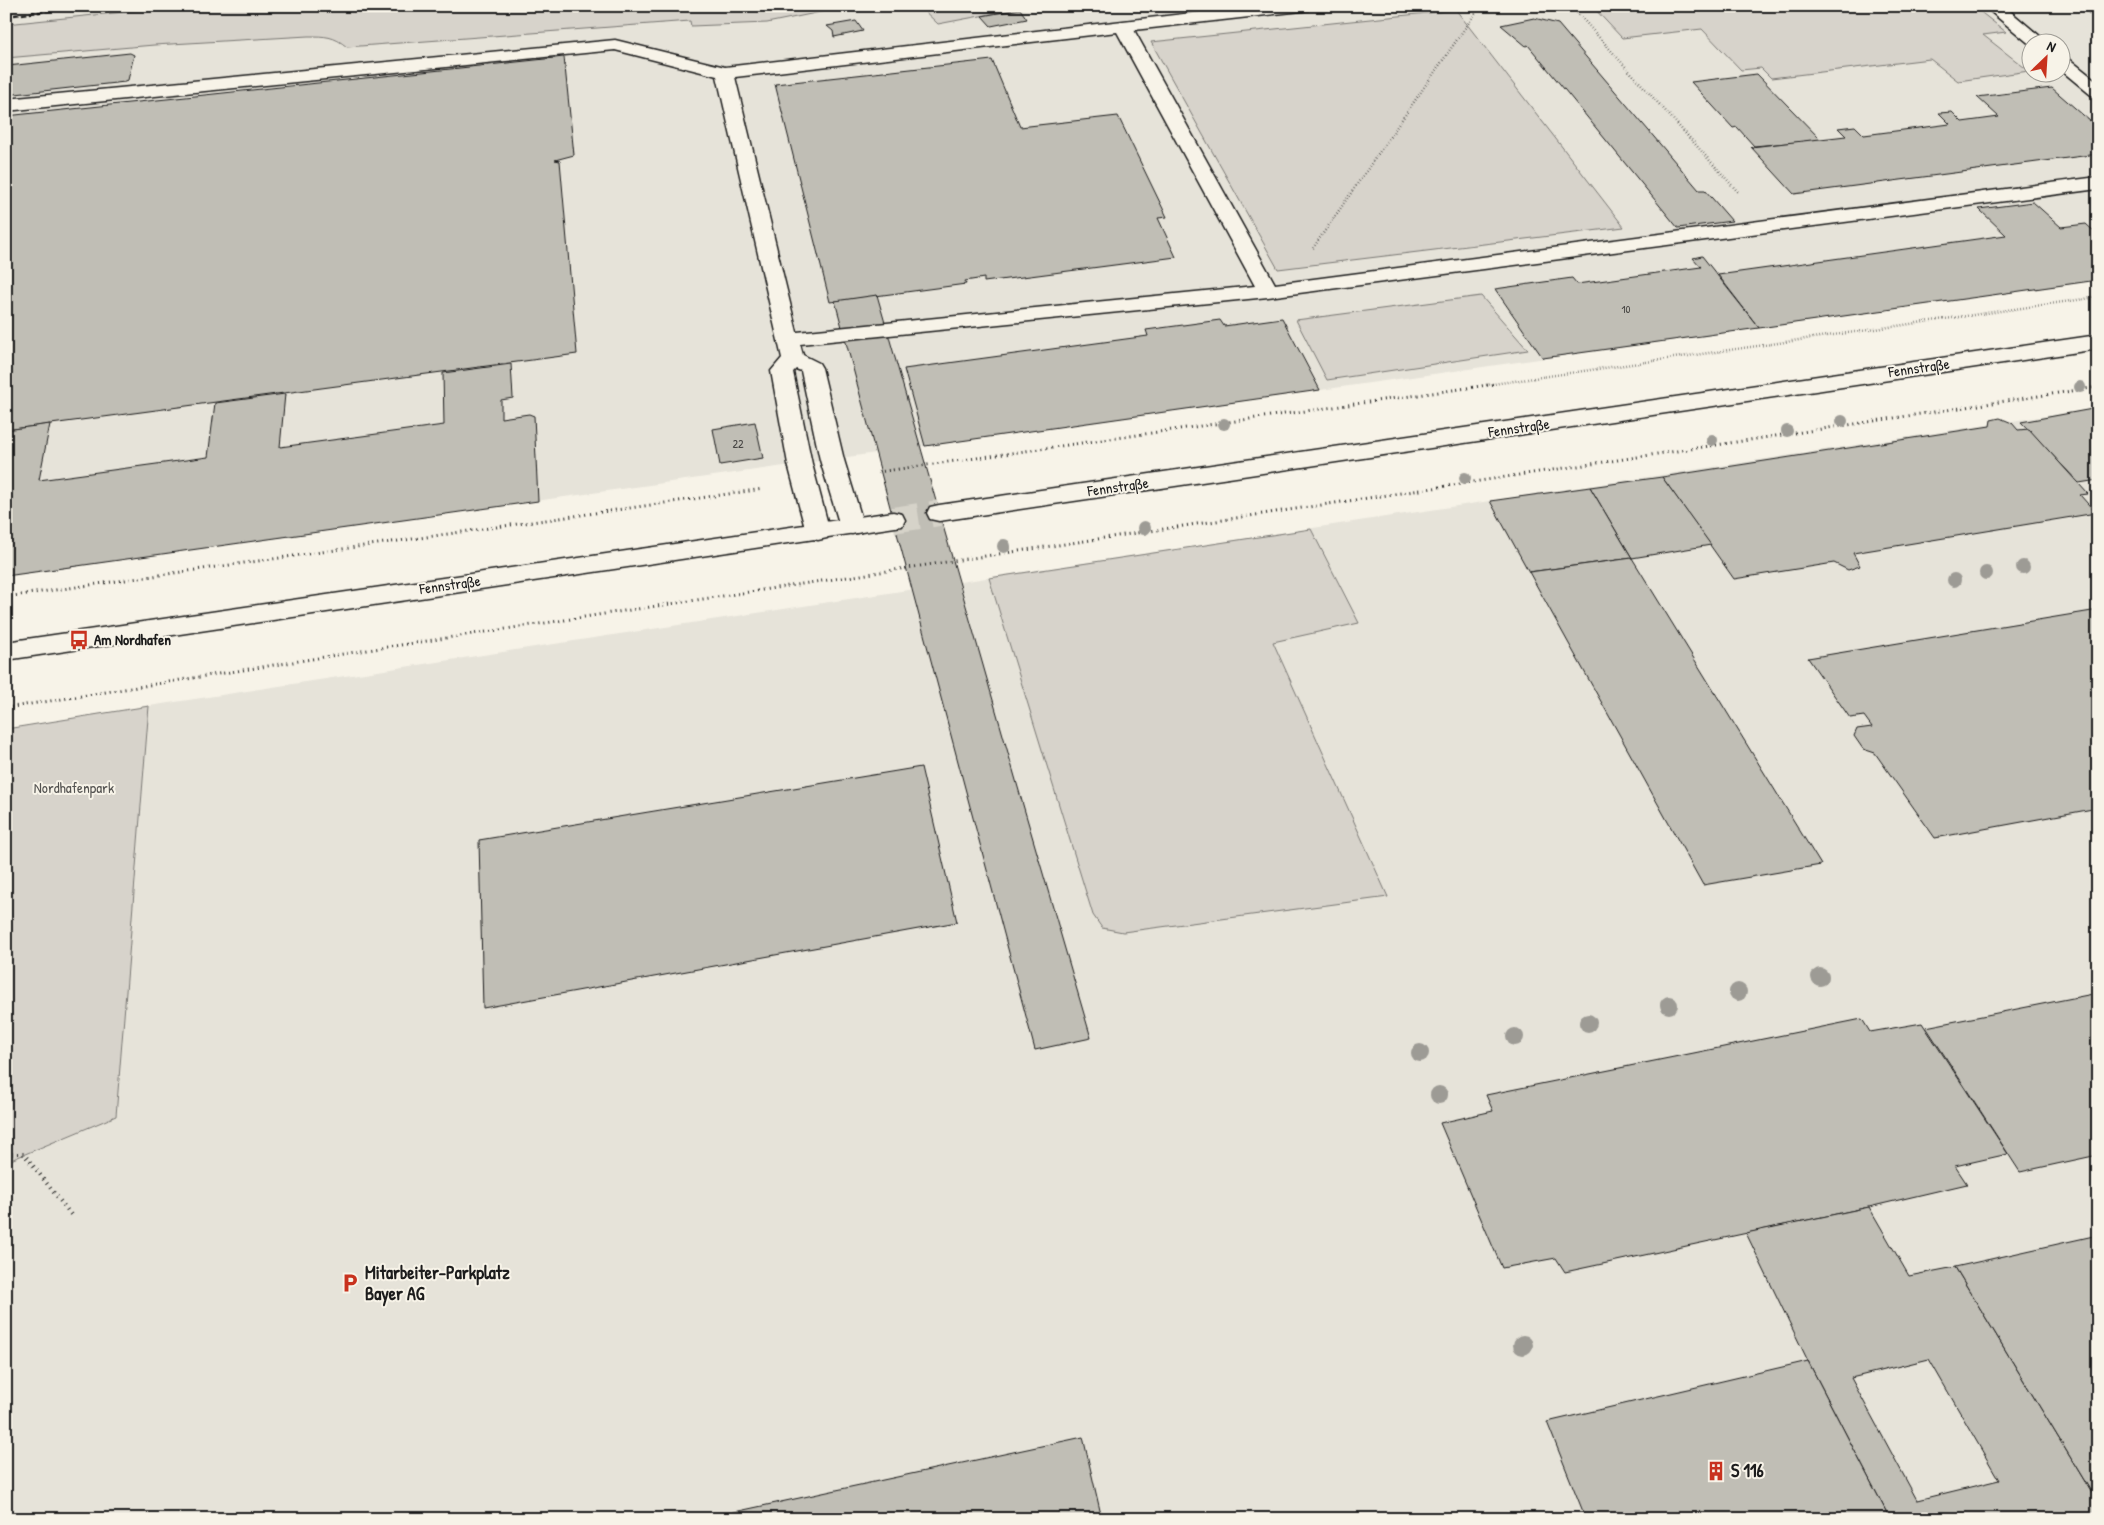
<svg xmlns="http://www.w3.org/2000/svg" width="2104" height="1525" font-family="'Patrick Hand',sans-serif">
  <style>
    .built { fill: #e6e3d9; fill-rule: evenodd }
    .green { fill: #d7d3cb; stroke: #7a7874 }
    .building { fill: #c0beb5; stroke: #1c1c1c; fill-rule: evenodd }
    .lines { fill: none; stroke-linecap: round; stroke-linejoin: round }
    .secondary-tunnel { stroke: #d6d3c9; stroke-width: 26; stroke-dasharray: 26 12; stroke-linecap: butt }
    .service-casing { stroke: #1c1c1c; stroke-width: 3 }
    .secondary-casing { stroke: #1c1c1c; stroke-width: 3 }
    .path-far2 { stroke: #1c1c1c; stroke-width: 2.5; stroke-dasharray: 0.5 2.5; stroke-linecap: butt }
    .path-far1 { stroke: #1c1c1c; stroke-width: 3; stroke-dasharray: 1 4; stroke-linecap: butt }
    .path { stroke: #1c1c1c; stroke-width: 4; stroke-dasharray: 1 4.5; stroke-linecap: butt }
    .service { fill: #f7f3e8; fill-rule: evenodd }
    .secondary { fill: #f7f3e8; fill-rule: evenodd }
    .rail { stroke: #1c1c1c; stroke-width: 2.5; stroke-dasharray: 5.5 2.5; stroke-linecap: butt }
    .tree { fill: #9d9b95 }
    .labels { text-anchor: middle; stroke-width: 4; stroke-linejoin: round; paint-order: stroke }
    .far-number-label { font-size: 11px; fill: #454442 }
    .number-label { font-size: 12px; fill: #454442 }
    .street-label { font-size: 15px; fill: #1c1c1c; stroke: #f7f3e8 }
    .poi-label { font-size: 15px; font-weight: bold; fill: #1c1c1c; stroke: #f7f3e8; text-anchor: start }
    .park-label { font-size: 15px; fill: #545351; stroke: #f7f3e8 }
    .near-poi-label { font-size: 18px; font-weight: bold; fill: #1c1c1c; stroke: #f7f3e8; text-anchor: start }
  </style>
  <rect width="100%" height="100%" fill="#f7f3e8"/>
  <filter id="ink" filterUnits="userSpaceOnUse"><feTurbulence type="fractalNoise" baseFrequency=".02" numOctaves="2"/><feDisplacementMap in="SourceGraphic" scale="10" xChannelSelector="R" yChannelSelector="G"/><feConvolveMatrix kernelMatrix="1 2 1 2 8 2 1 2 1" color-interpolation-filters="sRGB"/></filter>
  <g filter="url(#ink)">
    <g class="built">
      <path d="M 6,6 L 2098,6 L 2098,280 L 6,576 ZM 2032,42 L 2062,42 L 2062,72 L 2032,72 Z"/>
      <polygon points="2098,408 2098,1519 6,1519 6,1162 116,1116 149,706"/>
    </g>
    <g class="green">
      <path d="M 183,6 L 850,6 L 767,23 L 691,26 L 690,21 L 347,47 C 334,36 325,36 308,36 L 154,45 L 6,58 L 6,24 Z"/>
      <polygon points="919,6 1033,6 938,24"/>
      <polygon points="1592,6 1973,6 2006,32 1983,35 2029,71 1958,81 1930,59 1771,78 1761,68 1741,70 1702,29 1622,38"/>
      <polygon points="1456,10 1624,227 1278,269 1151,42"/>
      <polygon points="1481,296 1528,350 1327,380 1296,320"/>
      <polygon points="1311,529 1359,623 1273,642 1388,897 1123,932 1102,928 1093,915 989,578"/>
      <polygon points="149,706 116,1116 6,1162 6,729"/>
    </g>
    <g class="building">
      <polygon points="2077,6 2098,6 2098,19"/>
      <polygon points="1020,9 1027,19 991,26 982,16"/>
      <polygon points="1534,18 1558,24 1699,190 1705,190 1732,221 1678,228 1528,45 1526,46 1501,25"/>
      <polygon points="856,21 863,31 834,37 833,31 827,26"/>
      <polygon points="130,53 134,55 128,80 125,82 6,95 7,66"/>
      <polygon points="564,57 574,155 555,160 560,161 577,354 6,430 6,116"/>
      <polygon points="992,60 1020,127 1118,116 1167,217 1158,218 1176,257 984,282 984,278 965,281 966,284 830,302 775,84"/>
      <polygon points="1757,74 1821,140 1754,146 1737,127 1733,128 1691,82"/>
      <polygon points="2052,88 2098,128 2098,154 1794,194 1751,147 1846,136 1838,128 1855,126 1864,135 1950,124 1939,113 1952,112 1962,122 1999,117 1977,97"/>
      <polygon points="2033,202 2061,227 2086,224 2098,235 2098,280 1759,328 1718,275 2006,235 1979,209"/>
      <polygon points="1702,256 1759,328 1543,358 1495,289 1572,278 1577,284 1701,267 1693,258"/>
      <polygon points="877,295 1021,798 1091,1038 1035,1050 835,301"/>
      <polygon points="1282,318 1320,390 925,446 904,369 1148,336 1146,330 1220,320 1224,326"/>
      <polygon points="511,364 513,398 501,400 501,418 529,414 534,416 538,501 6,576 6,430 50,424 39,480 208,457 215,403 285,394 280,447 444,425 443,373"/>
      <polygon points="2098,408 2098,480 2079,483 2021,422"/>
      <polygon points="2000,418 2012,423 2018,430 2029,429 2088,494 2080,495 2096,513 1853,553 1860,566 1848,570 1834,563 1734,579 1662,477 1990,426 1991,420"/>
      <polygon points="755,422 763,458 720,465 713,429"/>
      <polygon points="1662,477 1711,545 1632,558 1590,487"/>
      <polygon points="1590,487 1632,558 1529,572 1490,501"/>
      <polygon points="1632,558 1821,865 1703,885 1529,572"/>
      <polygon points="2098,610 2098,808 1935,838 1875,753 1863,749 1854,736 1857,729 1872,727 1864,716 1850,718 1808,658"/>
      <polygon points="921,767 957,922 483,1008 479,840"/>
      <polygon points="2098,993 2098,1155 2020,1172 1926,1027"/>
      <polygon points="1862,1019 1870,1032 1922,1023 2008,1154 1955,1166 1967,1184 1869,1207 1565,1272 1556,1258 1502,1268 1440,1123 1493,1111 1486,1095"/>
      <path d="M 1869,1207 L 1909,1276 L 1955,1267 L 2098,1503 L 2098,1519 L 1890,1519 L 1808,1361 L 1746,1233 ZM 1929,1359 L 1999,1480 L 1917,1500 L 1851,1378 Z"/>
      <polygon points="2098,1235 2098,1503 1955,1267"/>
      <polygon points="1808,1361 1890,1519 1586,1519 1547,1422"/>
      <polygon points="1083,1437 1102,1519 712,1519 711,1517"/>
    </g>
    <g class="lines">
      <polyline class="secondary-tunnel" points="893,520 939,513"/>
      <defs>
        <g id="service">
          <path d="M 1253,6 L 1311,6 L 1308,10 L 1302,11 L 1134,30 L 1275,284 L 2098,177 L 2098,189 L 1268,297 L 800,344 L 803,355 L 819,363 L 822,368 L 844,460 L 864,526 L 861,532 L 852,534 L 843,532 L 840,526 L 820,460 L 801,371 L 796,369 L 793,372 L 812,464 L 830,532 L 827,538 L 818,540 L 809,538 L 806,532 L 788,464 L 771,371 L 782,358 L 717,76 L 615,50 L 6,111 L 6,99 L 615,40 L 725,67 ZM 1117,32 L 1255,286 L 797,332 L 735,77 Z"/>
          <polygon points="1984,6 2004,6 2047,42 2032,42 2032,46"/>
          <polygon points="2062,57 2068,58 2098,82 2098,97 2091,95 2062,71"/>
        </g>
        <g id="secondary">
          <polygon points="2098,335 2098,349 939,521 930,519 927,513 930,507 939,505"/>
          <polygon points="893,512 902,514 905,520 902,526 6,660 6,642"/>
        </g>
      </defs>
      <use href="#service" class="service-casing"/>
      <use href="#secondary" class="secondary-casing"/>
      <g class="path-far2">
        <polyline points="1571,6 1739,193"/>
        <polyline points="1313,248 1479,8"/>
        <polyline points="1486,385 2098,297"/>
      </g>
      <g class="path-far1">
        <polyline points="878,472 1495,384"/>
        <polyline points="6,597 763,489"/>
        <polyline points="6,708 374,649 2098,387"/>
      </g>
      <polyline class="path" points="6,1154 24,1154 72,1216"/>
      <use href="#service" class="service"/>
      <use href="#secondary" class="secondary"/>
      <polyline class="rail" points="6,16 87,6"/>
    </g>
    <g class="tree">
      <circle cx="2080" cy="387" r="6"/>
      <circle cx="1842" cy="421" r="6"/>
      <circle cx="1224" cy="424" r="6"/>
      <circle cx="1787" cy="431" r="6"/>
      <circle cx="1712" cy="440" r="6"/>
      <circle cx="1465" cy="478" r="6"/>
      <circle cx="1144" cy="528" r="7"/>
      <circle cx="1004" cy="546" r="7"/>
      <circle cx="2023" cy="567" r="7"/>
      <circle cx="1986" cy="573" r="7"/>
      <circle cx="1954" cy="580" r="7"/>
      <circle cx="1820" cy="977" r="9"/>
      <circle cx="1738" cy="992" r="9"/>
      <circle cx="1669" cy="1005" r="9"/>
      <circle cx="1588" cy="1023" r="9"/>
      <circle cx="1515" cy="1037" r="9"/>
      <circle cx="1420" cy="1053" r="9"/>
      <circle cx="1439" cy="1095" r="9"/>
      <circle cx="1523" cy="1345" r="10"/>
    </g>
  </g>
  <defs>
    <symbol id="bus-bare" viewBox="-9 -9 18 18"><path d="M-5-6H5V4H4V6H2V4H-2V6H-4V4H-5ZM-3.5-4V0h7V-4ZM-3.5 1.2v1.5H-2V1.2ZM2 1.2v1.5H3.5V1.2Z" fill="#c8321e" stroke="#f7f3e8" stroke-width="2.5" paint-order="stroke"/></symbol>
    <symbol id="parking-bare" viewBox="-9 -9 18 18"><path d="M-3.5-5.5H1a3.5 3.5 0 0 1 0 7H-1V5.5H-3.5ZM-1-3.4V-.6H.8a1.4 1.4 0 0 0 0-2.8Z" fill="#c8321e" stroke="#f7f3e8" stroke-width="2.5" paint-order="stroke"/></symbol>
    <symbol id="building-bare" viewBox="-9 -9 18 18"><path d="M-4-6H4V6H1V3H-1V6H-4ZM-2.5-4.3h1.7v1.8h-1.7ZM.8-4.3h1.7v1.8H.8ZM-2.5-1h1.7V.8h-1.7ZM.8-1h1.7V.8H.8Z" fill="#c8321e" stroke="#f7f3e8" stroke-width="2.5" paint-order="stroke"/></symbol>
  </defs>
  <g fill-rule="evenodd">
    <use href="#bus-bare" x="65" y="626" width="28" height="28"/>
    <use href="#parking-bare" x="336" y="1269" width="28" height="28"/>
    <use href="#building-bare" x="1702" y="1457" width="28" height="28"/>
  </g>
  <g class="labels">
    <g class="far-number-label">
      <text x="1626" y="313">10</text>
    </g>
    <g class="number-label">
      <text x="738" y="448">22</text>
    </g>
    <g class="street-label">
      <text transform="translate(1919 368) rotate(-8)" y="5">Fennstraße</text>
      <text transform="translate(1519 428) rotate(-8)" y="5">Fennstraße</text>
      <text transform="translate(1118 487) rotate(-8)" y="5">Fennstraße</text>
      <text transform="translate(450 585) rotate(-8)" y="5">Fennstraße</text>
    </g>
    <g class="poi-label">
      <text x="94" y="645">Am Nordhafen</text>
    </g>
    <g class="park-label">
      <text x="74" y="793">Nordhafenpark</text>
    </g>
    <g class="near-poi-label">
      <text x="365" y="1279">Mitarbeiter-Parkplatz<tspan x="365" dy="21">Bayer AG</tspan></text>
      <text x="1731" y="1477">S 116</text>
    </g>
  </g>
  <rect width="2104" height="1525" fill="none" stroke="#f7f3e8" stroke-width="25"/>
  <rect x="12" y="12" width="2079" height="1500" fill="none" stroke="#1c1c1c" stroke-width="2" filter="url(#ink)"/>
  <g transform="translate(2046 58) rotate(25)"><circle r="24" fill="#f7f3e8" stroke="#9f9d96"/>
  <path d="M0-4L9 19L0 12L-9 19Z" fill="#c8321e"/>
  <text y="-8" font-size="14" font-weight="bold" text-anchor="middle" fill="#1c1c1c">N</text>
  </g>
</svg>
